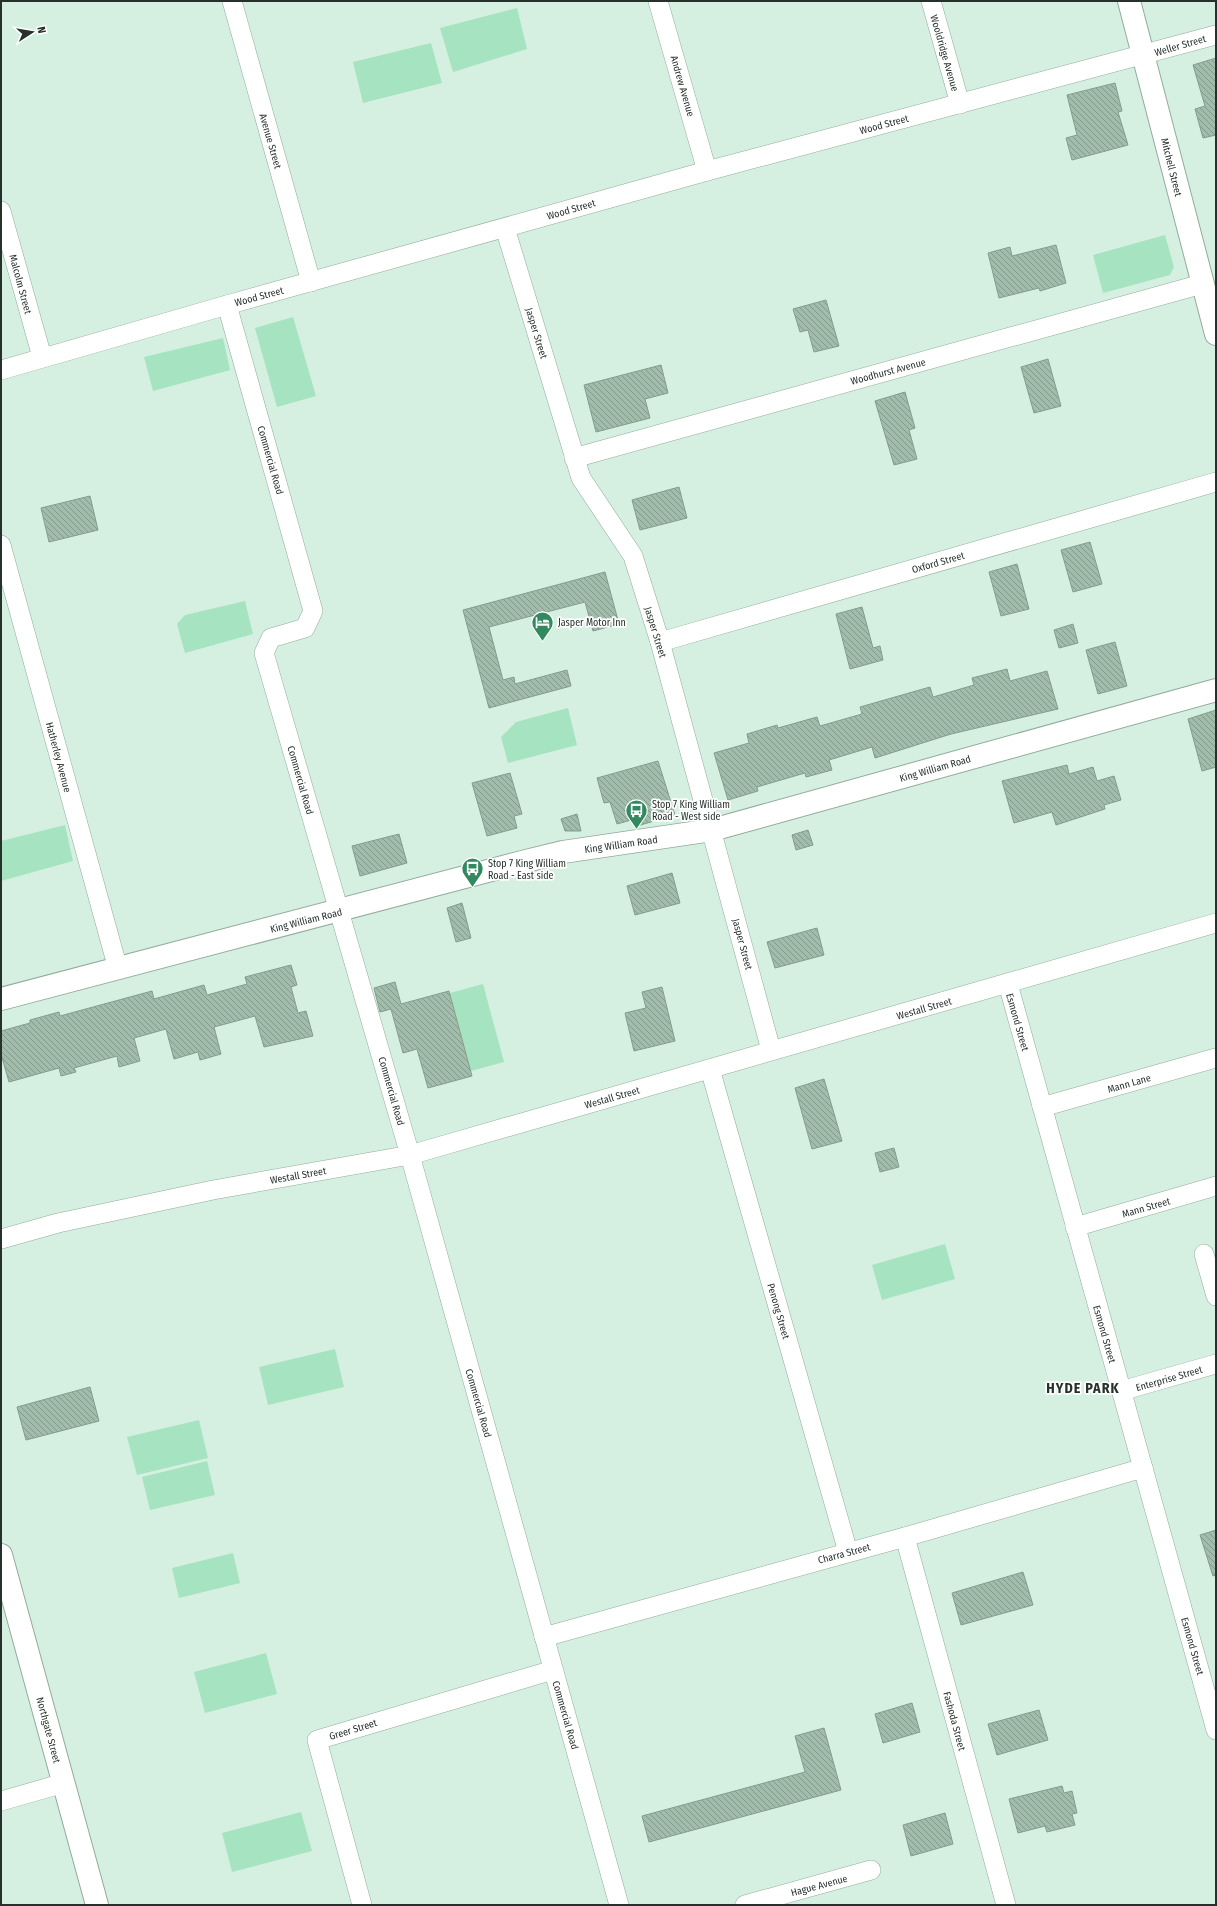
<svg xmlns="http://www.w3.org/2000/svg" width="1217" height="1906" font-family="'Fira Sans Condensed',sans-serif">
  <style>
    .pitch { fill: #a6e3c0 }
    .building { fill: url(#building-back-hatch); stroke: #839c8d }
    .lines { fill: none; stroke-linecap: round; stroke-linejoin: round }
    .minor-casing { stroke: #92ab9c; stroke-width: 20 }
    .tertiary-casing { stroke: #92ab9c; stroke-width: 24 }
    .secondary-casing { stroke: #92ab9c; stroke-width: 24 }
    .minor { stroke: #fff; stroke-width: 19 }
    .tertiary { stroke: #fff; stroke-width: 22 }
    .secondary { stroke: #fff; stroke-width: 22 }
    .labels { text-anchor: middle; stroke-width: 3.5; stroke-linejoin: round; paint-order: stroke }
    .street-label { font-size: 10px; fill: #27312b; stroke: #fff }
    .poi-label { font-size: 10px; fill: #27312b; stroke: #fff; text-anchor: start }
    .district-label { font-size: 14px; font-weight: bold; letter-spacing: 1px; fill: #27312b; stroke: #fff }
  </style>
  <defs>
    <pattern id="building-back-hatch" width="6" height="6" patternUnits="userSpaceOnUse"><rect width="6" height="6" fill="#a2bcac"/><path d="M-1 5l2 2M0 0l6 6M5-1l2 2" fill="none" stroke="#84998c"/></pattern>
  </defs>
  <rect width="100%" height="100%" fill="#d5f0e0"/>
  <g class="pitch">
    <polygon points="517,8 527,49 453,72 440,28"/>
    <polygon points="431,43 442,83 363,103 353,62"/>
    <polygon points="1165,235 1174,267 1170,275 1103,293 1093,255"/>
    <polygon points="293,317 316,396 277,407 255,328"/>
    <polygon points="223,338 230,370 153,391 144,357"/>
    <polygon points="245,601 253,634 185,653 177,624 185,615"/>
    <polygon points="568,708 577,745 508,763 501,737 516,722"/>
    <polygon points="65,825 73,861 1,881 1,841"/>
    <polygon points="483,984 504,1062 471,1071 450,993"/>
    <polygon points="945,1244 955,1279 882,1300 872,1265"/>
    <polygon points="335,1349 344,1387 268,1405 259,1367"/>
    <polygon points="199,1420 208,1458 137,1475 127,1437"/>
    <polygon points="207,1461 215,1495 150,1510 142,1477"/>
    <polygon points="233,1553 240,1583 179,1598 172,1568"/>
    <polygon points="266,1653 277,1694 205,1713 194,1672"/>
    <polygon points="301,1812 312,1851 232,1872 222,1833"/>
  </g>
  <g class="building">
    <polygon points="1216,58 1216,135 1203,138 1195,109 1205,106 1193,65"/>
    <polygon points="1115,83 1122,111 1118,112 1128,145 1072,160 1066,138 1077,135 1067,95"/>
    <polygon points="1056,245 1066,283 1040,291 1039,288 999,298 988,253 1010,247 1012,256"/>
    <polygon points="826,300 839,346 814,352 808,330 800,332 793,309"/>
    <polygon points="1048,359 1061,406 1034,413 1021,367"/>
    <polygon points="661,365 668,393 645,399 650,418 596,432 584,385"/>
    <polygon points="905,392 915,428 909,430 917,459 894,465 875,401"/>
    <polygon points="679,487 687,518 640,530 632,500"/>
    <polygon points="90,496 98,530 49,542 41,508"/>
    <polygon points="1090,542 1102,584 1073,592 1061,550"/>
    <polygon points="1017,564 1029,609 1001,616 989,572"/>
    <polygon points="605,572 619,624 593,631 585,602 489,627 503,680 514,677 515,684 567,670 571,686 489,708 463,610"/>
    <polygon points="862,607 873,648 880,646 883,660 850,669 836,614"/>
    <polygon points="1073,624 1078,643 1059,648 1054,630"/>
    <polygon points="1115,642 1127,686 1098,694 1086,650"/>
    <polygon points="1007,669 1010,681 1047,671 1058,709 951,734 875,758 872,747 829,760 832,770 806,777 805,773 757,787 758,791 728,800 714,753 749,743 747,734 777,725 778,728 817,717 820,726 862,714 860,707 930,687 933,697 974,685 972,678"/>
    <polygon points="1216,710 1216,767 1202,771 1188,719"/>
    <polygon points="658,761 675,815 637,826 635,819 617,824 610,802 604,803 597,778"/>
    <polygon points="1067,765 1069,774 1093,767 1097,781 1114,776 1121,800 1104,805 1105,809 1056,825 1052,812 1014,823 1002,781"/>
    <polygon points="510,773 522,814 514,816 517,828 487,836 472,783"/>
    <polygon points="577,814 581,831 565,831 561,819"/>
    <polygon points="808,830 813,845 796,850 792,835"/>
    <polygon points="399,834 407,863 360,876 352,846"/>
    <polygon points="672,873 680,903 635,915 627,886"/>
    <polygon points="462,903 471,938 456,942 447,908"/>
    <polygon points="817,928 824,955 775,968 767,942"/>
    <polygon points="291,965 297,985 291,987 298,1013 306,1011 313,1036 264,1047 255,1016 214,1027 221,1054 200,1060 198,1052 174,1059 166,1029 134,1038 140,1061 119,1067 117,1056 74,1068 76,1072 61,1076 59,1068 9,1082 1,1054 1,1031 30,1023 30,1020 59,1012 60,1016 152,991 154,999 204,985 207,995 247,984 245,977"/>
    <polygon points="395,982 401,1004 449,991 472,1076 428,1088 417,1049 403,1053 391,1009 380,1012 374,988"/>
    <polygon points="662,987 675,1041 634,1051 625,1013 646,1008 642,992"/>
    <polygon points="824,1079 842,1141 812,1149 795,1088"/>
    <polygon points="894,1148 899,1167 880,1172 875,1153"/>
    <polygon points="90,1387 99,1421 26,1440 17,1407"/>
    <polygon points="1216,1530 1216,1575 1213,1576 1200,1535"/>
    <polygon points="1023,1572 1033,1605 961,1625 952,1593"/>
    <polygon points="912,1703 920,1732 883,1743 875,1714"/>
    <polygon points="1039,1710 1048,1740 997,1755 988,1724"/>
    <polygon points="824,1728 841,1790 649,1842 642,1816 805,1772 795,1736"/>
    <polygon points="1062,1786 1064,1793 1072,1791 1077,1813 1072,1814 1075,1825 1047,1832 1045,1826 1018,1833 1009,1799"/>
    <polygon points="945,1813 953,1844 911,1856 903,1825"/>
  </g>
  <g class="lines">
    <defs>
      <g id="minor">
        <polyline points="232,1 311,282"/>
        <polyline points="658,1 707,171"/>
        <polyline points="931,1 960,104"/>
        <polyline points="1,211 42,357"/>
        <polyline points="505,228 581,478 633,556 660,642 771,1050"/>
        <polyline points="227,305 313,611 305,628 271,638 264,653 410,1155 619,1905"/>
        <polyline points="1,370 227,305 707,171 1216,35"/>
        <polyline points="574,458 1202,284"/>
        <polyline points="1,545 118,969"/>
        <polyline points="660,642 1216,482"/>
        <polyline points="1008,984 1216,1730"/>
        <polyline points="710,1069 848,1552"/>
        <polyline points="1042,1107 1216,1058"/>
        <polyline points="1075,1227 1216,1186"/>
        <polyline points="1,1239 58,1223 213,1190 410,1155 1216,923"/>
        <polyline points="1204,1254 1216,1296"/>
        <polyline points="1121,1391 1216,1364"/>
        <polyline points="905,1537 1006,1905"/>
        <polyline points="544,1637 905,1537 1143,1468"/>
        <polyline points="1,1801 64,1783"/>
        <polyline points="362,1905 317,1740 553,1670"/>
        <polyline points="745,1905 871,1870"/>
      </g>
      <polyline id="tertiary" points="1129,1 1216,334"/>
      <g id="secondary">
        <polyline points="1,999 522,862 563,852 712,830 1216,690"/>
        <polyline points="1,1555 97,1905"/>
      </g>
    </defs>
    <use href="#minor" class="minor-casing"/>
    <use href="#tertiary" class="tertiary-casing"/>
    <use href="#secondary" class="secondary-casing"/>
    <use href="#minor" class="minor"/>
    <use href="#tertiary" class="tertiary"/>
    <use href="#secondary" class="secondary"/>
  </g>
  <defs>
    <symbol id="hotel-pin" viewBox="-11 -11 22 30"><path d="M0 17L-7.5 6A9.5 9.5 0 1 1 7.5 6Z" fill="#30895f" stroke="#fff"/><path d="M-6-4.5h1.5V1H6V5H4.5V3h-9V5H-6ZM-4 0a1.8 1.8 0 1 1 3.6 0ZM.5 0V-2.5h3Q6-2.5 6 0Z" fill="#fff"/></symbol>
    <symbol id="bus-pin" viewBox="-11 -11 22 30"><path d="M0 17L-7.5 6A9.5 9.5 0 1 1 7.5 6Z" fill="#30895f" stroke="#fff"/><path d="M-5-6H5V4H4V6H2V4H-2V6H-4V4H-5ZM-3.5-4V0h7V-4ZM-3.5 1.2v1.5H-2V1.2ZM2 1.2v1.5H3.5V1.2Z" fill="#fff"/></symbol>
  </defs>
  <g fill-rule="evenodd">
    <use href="#hotel-pin" x="530" y="610" width="25" height="34"/>
    <use href="#bus-pin" x="624" y="798" width="25" height="34"/>
    <use href="#bus-pin" x="460" y="856" width="25" height="34"/>
  </g>
  <g class="labels">
    <g class="street-label">
      <text transform="translate(1180 45) rotate(-16)" y="4">Weller Street</text>
      <text transform="translate(945 53) rotate(74)" y="4">Wooldridge Avenue</text>
      <text transform="translate(683 86) rotate(74)" y="4">Andrew Avenue</text>
      <text transform="translate(884 124) rotate(-15)" y="4">Wood Street</text>
      <text transform="translate(271 141) rotate(74)" y="4">Avenue Street</text>
      <text transform="translate(1172 167) rotate(76)" y="4">Mitchell Street</text>
      <text transform="translate(571 209) rotate(-16)" y="4">Wood Street</text>
      <text transform="translate(21 284) rotate(75)" y="4">Malcolm Street</text>
      <text transform="translate(259 296) rotate(-15)" y="4">Wood Street</text>
      <text transform="translate(537 333) rotate(73)" y="4">Jasper Street</text>
      <text transform="translate(888 371) rotate(-15)" y="4">Woodhurst Avenue</text>
      <text transform="translate(271 460) rotate(74)" y="4">Commercial Road</text>
      <text transform="translate(938 562) rotate(-16)" y="4">Oxford Street</text>
      <text transform="translate(656 632) rotate(73)" y="4">Jasper Street</text>
      <text transform="translate(59 757) rotate(75)" y="4">Hatherley Avenue</text>
      <text transform="translate(935 768) rotate(-16)" y="4">King William Road</text>
      <text transform="translate(301 780) rotate(74)" y="4">Commercial Road</text>
      <text transform="translate(621 844) rotate(-8)" y="4">King William Road</text>
      <text transform="translate(306 920) rotate(-14)" y="4">King William Road</text>
      <text transform="translate(743 944) rotate(75)" y="4">Jasper Street</text>
      <text transform="translate(924 1008) rotate(-16)" y="4">Westall Street</text>
      <text transform="translate(1018 1022) rotate(74)" y="4">Esmond Street</text>
      <text transform="translate(1129 1083) rotate(-16)" y="4">Mann Lane</text>
      <text transform="translate(392 1091) rotate(74)" y="4">Commercial Road</text>
      <text transform="translate(612 1097) rotate(-16)" y="4">Westall Street</text>
      <text transform="translate(298 1175) rotate(-10)" y="4">Westall Street</text>
      <text transform="translate(1146 1207) rotate(-16)" y="4">Mann Street</text>
      <text transform="translate(779 1311) rotate(74)" y="4">Penong Street</text>
      <text transform="translate(1105 1334) rotate(74)" y="4">Esmond Street</text>
      <text transform="translate(1169 1378) rotate(-16)" y="4">Enterprise Street</text>
      <text transform="translate(479 1403) rotate(74)" y="4">Commercial Road</text>
      <text transform="translate(844 1553) rotate(-15)" y="4">Charra Street</text>
      <text transform="translate(1193 1646) rotate(74)" y="4">Esmond Street</text>
      <text transform="translate(566 1715) rotate(74)" y="4">Commercial Road</text>
      <text transform="translate(955 1721) rotate(75)" y="4">Fashoda Street</text>
      <text transform="translate(353 1729) rotate(-17)" y="4">Greer Street</text>
      <text transform="translate(49 1730) rotate(75)" y="4">Northgate Street</text>
      <text transform="translate(819 1885) rotate(-15)" y="4">Hague Avenue</text>
    </g>
    <g class="poi-label">
      <text x="558" y="626">Jasper Motor Inn</text>
      <text x="652" y="808">Stop 7 King William<tspan x="652" dy="12">Road - West side</tspan></text>
      <text x="488" y="867">Stop 7 King William<tspan x="488" dy="12">Road - East side</tspan></text>
    </g>
    <g class="district-label">
      <text x="1083" y="1393">HYDE PARK</text>
    </g>
  </g>
  <rect width="1217" height="1906" fill="none" stroke="#27312b" stroke-width="4"/>
  <g transform="translate(32 32) rotate(78)" stroke="#ffffff" stroke-width="3" paint-order="stroke">
  <path d="M0-3L7 15L0 10L-7 15Z" fill="#27312b"/>
  <text y="-6" font-size="11" font-weight="bold" text-anchor="middle" fill="#27312b">N</text>
  </g>
</svg>
